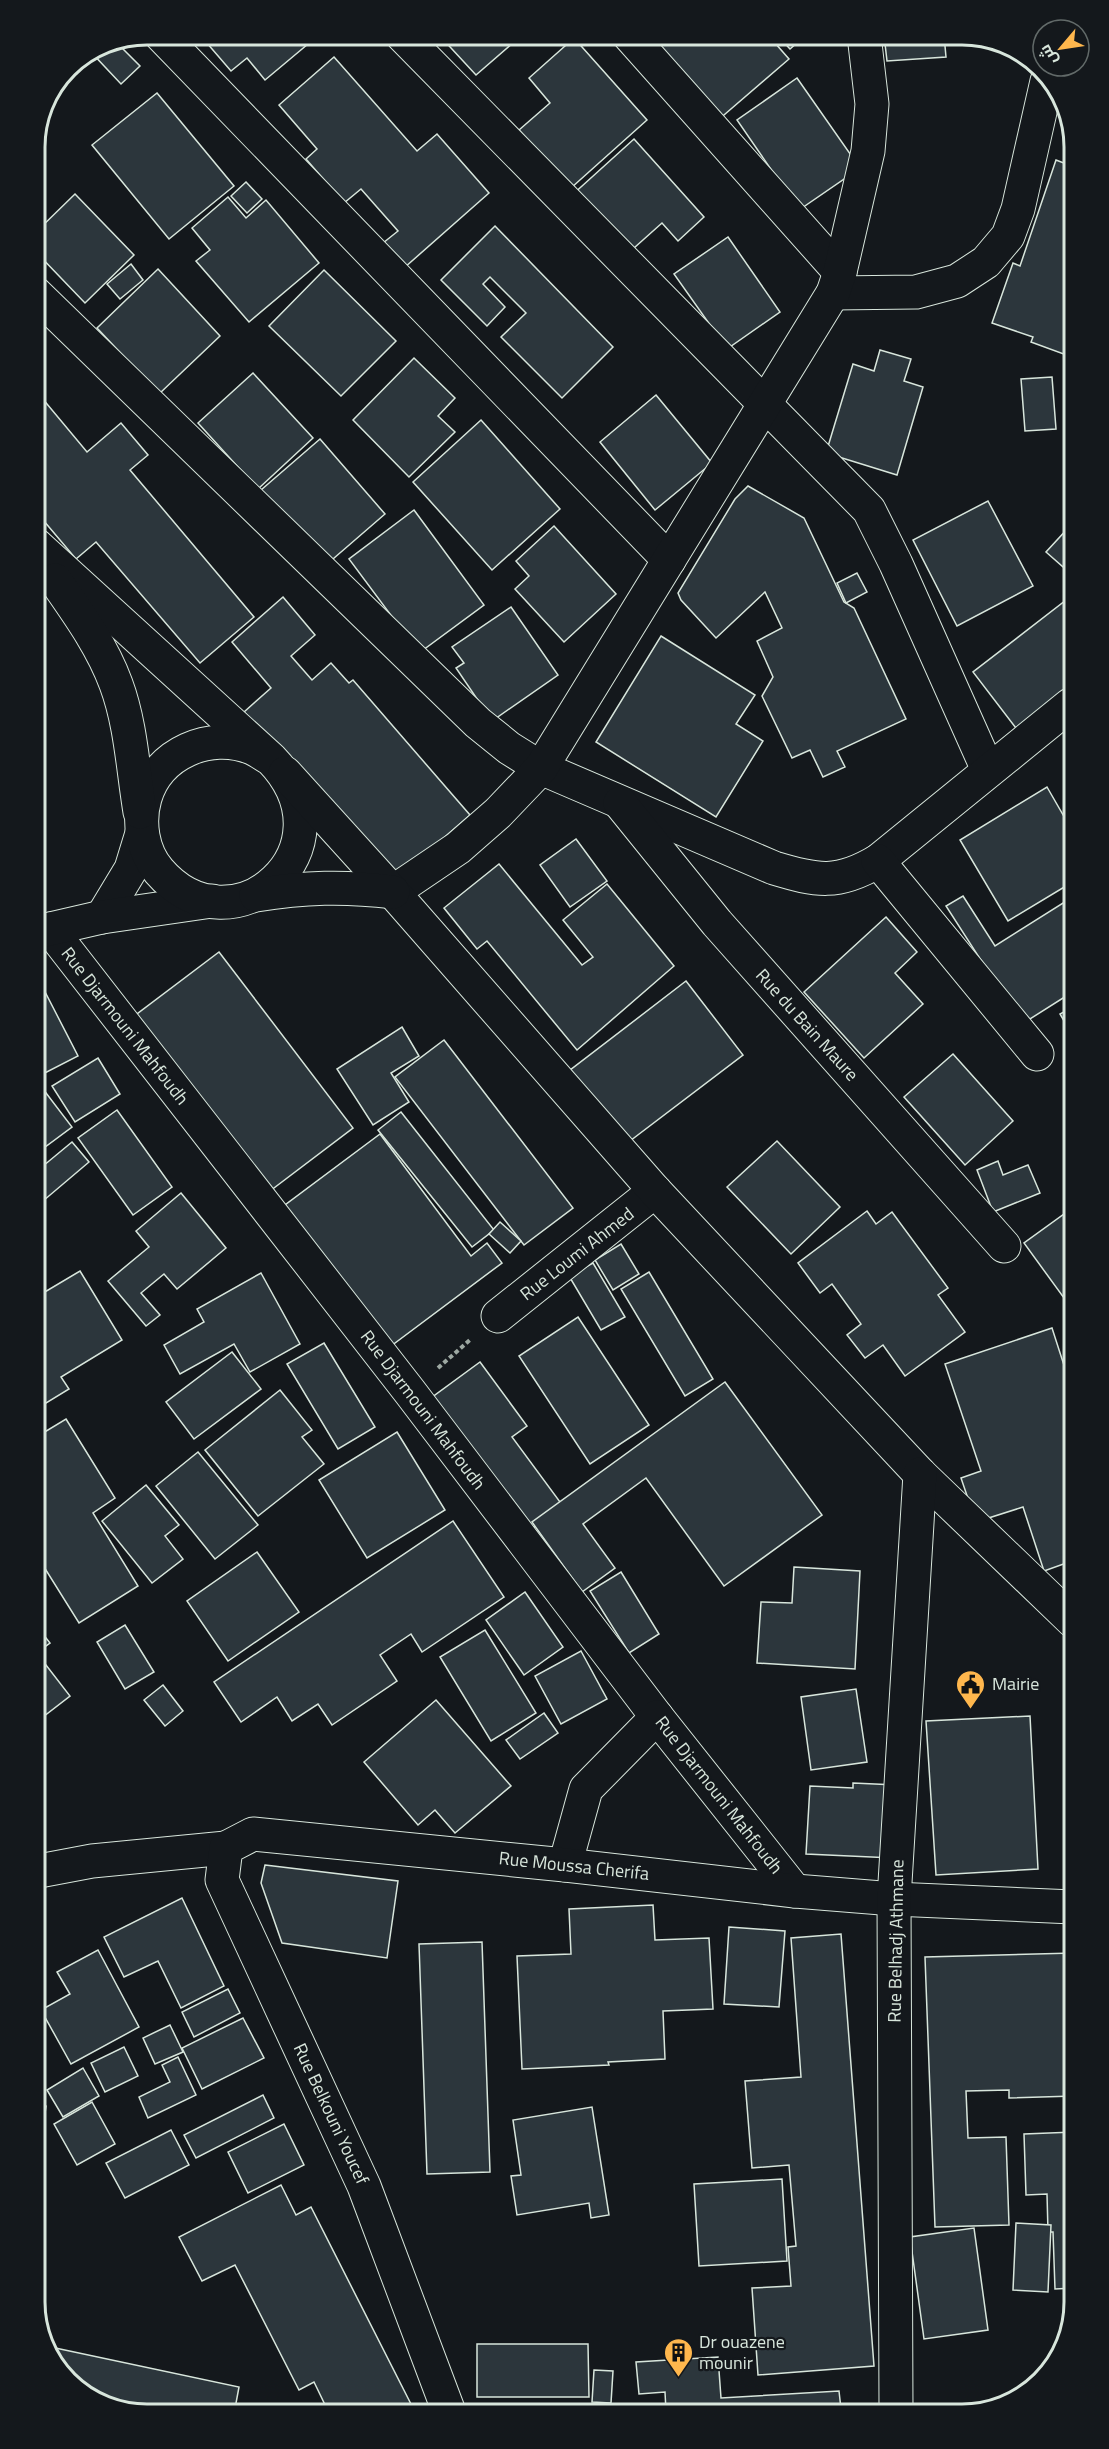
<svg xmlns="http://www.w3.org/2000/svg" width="1109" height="2449" font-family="'Titillium Web',Cairo,sans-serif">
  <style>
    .building { fill: #2c363c; stroke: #d8e6dc; stroke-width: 1.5 }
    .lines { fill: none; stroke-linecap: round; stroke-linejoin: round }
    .minor-casing { stroke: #d8e6dc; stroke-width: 35 }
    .major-casing { stroke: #d8e6dc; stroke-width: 35 }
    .path { stroke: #9da8a2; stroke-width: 4; stroke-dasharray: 4.5 3; stroke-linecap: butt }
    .minor { stroke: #14181c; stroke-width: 33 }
    .major { stroke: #14181c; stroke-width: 33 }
    .labels { text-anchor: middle; stroke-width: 4.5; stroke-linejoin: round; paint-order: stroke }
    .street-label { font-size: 18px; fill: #d8e6dc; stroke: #14181c }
    .poi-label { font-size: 18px; fill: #d8e6dc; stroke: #14181c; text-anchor: start }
    .rim { fill: none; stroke: #d8e6dc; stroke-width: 3 }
  </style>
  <rect width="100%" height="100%" fill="#14181c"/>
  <g class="building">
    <polygon points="200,35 299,35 308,44 265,80 247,58 231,71"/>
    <polygon points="439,35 522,35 476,75"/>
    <polygon points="643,35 768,35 789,59 717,121"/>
    <polygon points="777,35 806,35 790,49"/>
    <polygon points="884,35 944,35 946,57 887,61"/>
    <polygon points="574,38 647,120 571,188 519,130 550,103 529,78"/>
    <polygon points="115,41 140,66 121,84 91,52 104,43"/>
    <polygon points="334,57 417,151 437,134 489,193 404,268 383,243 398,231 361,189 344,203 306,159 317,149 279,105"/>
    <polygon points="797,78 860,168 799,210 737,120"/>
    <polygon points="157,93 234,186 169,239 92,145"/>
    <polygon points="634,139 704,217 678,241 662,223 625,256 571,196"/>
    <polygon points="1056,160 1069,165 1069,356 1031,342 1033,337 992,323 1013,263 1020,266"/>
    <polygon points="246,182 262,199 247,213 231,196"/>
    <polygon points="75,194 134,255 85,303 35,251 35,233"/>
    <polygon points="228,197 246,218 266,200 319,263 249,322 196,261 210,250 192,228"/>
    <polygon points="495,226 613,347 562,398 501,337 526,313 490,277 483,284 505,307 487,326 441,280"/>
    <polygon points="728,237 780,312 727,349 674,274"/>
    <polygon points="131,264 143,280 120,299 107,284"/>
    <polygon points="158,269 220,336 159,394 97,328"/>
    <polygon points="324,270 396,341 341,396 269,326"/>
    <polygon points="880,350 911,359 904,381 923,387 897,475 826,453 853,364 874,371"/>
    <polygon points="414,358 455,398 438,416 455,432 409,477 353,420"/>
    <polygon points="253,373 313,438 258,489 198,423"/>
    <polygon points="1052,377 1056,429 1025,431 1021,379"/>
    <polygon points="35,382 44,393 35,400"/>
    <polygon points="656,395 712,463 655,510 600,442"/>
    <polygon points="42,398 87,452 121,423 148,455 130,470 254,617 200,663 96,542 76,559 38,514 42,510 36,502 35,404"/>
    <polygon points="481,420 560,509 492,570 413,482"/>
    <polygon points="320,439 385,514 326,565 261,490"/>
    <polygon points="748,486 804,518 844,602 854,608 906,719 837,751 845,767 823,777 810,750 792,758 762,696 773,677 757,641 782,628 765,592 716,638 681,600 678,593 735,499"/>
    <polygon points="988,501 1033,586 957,626 913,540"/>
    <polygon points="414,510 484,605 419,653 349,559"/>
    <polygon points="554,526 616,594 564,642 515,589 529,576 516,561"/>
    <polygon points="1070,526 1070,573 1046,552"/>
    <polygon points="857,573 867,592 846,603 837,583"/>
    <polygon points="283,597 315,635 291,656 312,680 331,663 349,683 353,680 470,815 393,882 244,712 271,688 232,642"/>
    <polygon points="1070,597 1070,692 1019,732 973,672"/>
    <polygon points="511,607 558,675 492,721 456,668 464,663 452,647"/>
    <polygon points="661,636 755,695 736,724 763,741 716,817 596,742"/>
    <polygon points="1047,787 1070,827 1071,883 1008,921 960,840"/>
    <polygon points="576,839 607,881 570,907 540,865"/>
    <polygon points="499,864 582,965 593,957 563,920 607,884 674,966 577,1050 487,941 477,949 444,908"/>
    <polygon points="963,896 995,946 1063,903 1071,916 1071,993 1022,1024 946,906"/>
    <polygon points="886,917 917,952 895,973 923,1004 864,1058 804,992"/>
    <polygon points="219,952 353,1128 266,1194 133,1017"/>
    <polygon points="686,981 743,1055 622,1147 565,1074"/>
    <polygon points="41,984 78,1056 37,1077 37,986"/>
    <polygon points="1071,1008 1071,1033 1060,1014"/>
    <polygon points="402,1027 419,1056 391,1073 409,1102 373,1125 337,1069"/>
    <polygon points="444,1040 573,1208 524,1245 395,1077"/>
    <polygon points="953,1054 1013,1121 965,1165 904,1097"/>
    <polygon points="98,1058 120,1094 75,1122 52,1086"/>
    <polygon points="43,1089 72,1127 37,1153 37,1094"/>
    <polygon points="117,1110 172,1187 133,1215 78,1138"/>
    <polygon points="401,1112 494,1230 472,1247 378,1130"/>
    <polygon points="380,1134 471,1256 487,1243 502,1263 387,1349 281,1208"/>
    <polygon points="777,1141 840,1207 791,1254 727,1187"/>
    <polygon points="72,1142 89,1162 43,1201 38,1194 37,1171"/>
    <polygon points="1071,1148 1071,1162 1065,1152"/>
    <polygon points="998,1161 1003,1175 1028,1165 1040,1193 993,1212 977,1170"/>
    <polygon points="181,1193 226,1248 177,1289 164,1274 141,1293 160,1315 146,1326 108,1281 149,1247 136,1231"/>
    <polygon points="1071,1209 1072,1309 1024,1243"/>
    <polygon points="867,1211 876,1224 892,1212 948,1288 938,1295 965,1332 905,1376 883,1345 865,1358 847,1335 861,1324 832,1284 820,1293 798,1263"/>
    <polygon points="500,1222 521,1241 510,1253 489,1234"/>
    <polygon points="621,1244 639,1274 613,1290 595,1260"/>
    <polygon points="593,1263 625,1317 601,1330 569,1276"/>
    <polygon points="80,1271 122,1340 61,1377 69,1389 38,1408 38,1296"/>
    <polygon points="649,1272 713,1379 685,1396 621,1289"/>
    <polygon points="261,1273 300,1344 250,1372 234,1344 180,1374 164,1345 204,1322 197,1309"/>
    <polygon points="578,1317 649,1425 590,1464 519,1356"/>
    <polygon points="1052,1328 1072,1390 1072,1561 1044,1571 1023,1507 976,1522 961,1478 981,1471 945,1364"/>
    <polygon points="324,1343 375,1427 338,1449 287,1364"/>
    <polygon points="232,1352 261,1389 194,1439 166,1402"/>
    <polygon points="480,1362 527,1426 512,1437 563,1506 529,1531 431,1398"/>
    <polygon points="725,1382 822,1515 724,1586 646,1478 583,1524 615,1568 582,1592 532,1522"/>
    <polygon points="280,1390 312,1430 302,1437 324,1464 258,1516 205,1450"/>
    <polygon points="66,1419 115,1498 93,1513 138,1586 79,1623 39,1559 38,1535 44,1532 38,1523 38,1436"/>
    <polygon points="397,1432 445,1510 367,1558 319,1480"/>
    <polygon points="198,1452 258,1525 215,1559 156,1486"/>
    <polygon points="146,1485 179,1525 165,1536 183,1559 152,1583 102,1521"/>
    <polygon points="453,1521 504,1597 422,1652 411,1634 380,1655 397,1681 332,1725 318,1704 292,1721 277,1697 241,1722 214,1682"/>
    <polygon points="257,1552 299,1612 228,1661 187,1601"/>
    <polygon points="794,1567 860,1571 855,1669 757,1663 761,1602 792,1603"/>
    <polygon points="621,1572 659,1634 629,1653 590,1591"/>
    <polygon points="525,1592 563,1647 524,1675 486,1620"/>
    <polygon points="125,1625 154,1672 125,1689 97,1642"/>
    <polygon points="39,1629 50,1643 39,1651"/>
    <polygon points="485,1630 536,1713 491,1741 440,1657"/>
    <polygon points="581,1651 607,1699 561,1724 535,1676"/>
    <polygon points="39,1656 70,1696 39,1720"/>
    <polygon points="163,1685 183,1711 165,1726 144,1700"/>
    <polygon points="856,1689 867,1762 811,1770 801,1697"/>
    <polygon points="436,1700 511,1786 455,1833 435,1810 418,1825 364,1762"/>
    <polygon points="544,1713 558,1733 520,1759 506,1740"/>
    <polygon points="1030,1716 1038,1869 936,1875 926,1721"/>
    <polygon points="853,1783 896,1785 893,1858 806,1854 810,1786 853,1788"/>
    <rect x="1069" y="1822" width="4" height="46"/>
    <polygon points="265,1865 398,1881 387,1958 282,1943 261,1883"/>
    <polygon points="182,1898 224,1986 181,2008 158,1961 124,1977 104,1937"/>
    <polygon points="653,1905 655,1940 709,1938 713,2009 663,2011 665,2059 608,2062 609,2065 522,2069 517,1956 571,1954 569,1909"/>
    <polygon points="729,1927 785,1931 779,2007 724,2004"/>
    <polygon points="841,1934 874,2366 758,2375 752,2288 791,2286 788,2247 796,2246 789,2165 752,2168 745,2081 801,2077 791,1938"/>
    <polygon points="482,1942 490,2172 427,2174 419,1944"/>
    <polygon points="98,1950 139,2027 71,2064 41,2010 70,1994 57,1972"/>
    <polygon points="1074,1953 1074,2096 1009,2098 1009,2090 966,2091 968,2138 1006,2137 1009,2225 935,2227 925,1957"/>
    <polygon points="228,1989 240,2013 194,2037 182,2012"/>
    <polygon points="243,2018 264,2058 202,2089 182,2048"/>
    <polygon points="170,2025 183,2052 155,2064 143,2038"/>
    <polygon points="124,2047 138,2076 105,2092 91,2063"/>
    <polygon points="178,2057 196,2095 148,2118 139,2097 170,2082 162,2065"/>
    <polygon points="83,2068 99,2096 63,2117 47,2090"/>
    <polygon points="263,2095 274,2118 196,2158 184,2135"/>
    <polygon points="92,2102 115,2144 77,2165 54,2124"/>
    <polygon points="40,2105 46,2106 40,2148"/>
    <polygon points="592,2107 609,2215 591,2218 589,2203 517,2215 511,2176 521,2175 513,2120"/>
    <polygon points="284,2124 304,2165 248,2193 228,2152"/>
    <polygon points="171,2130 189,2165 125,2198 106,2163"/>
    <polygon points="1074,2132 1074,2288 1055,2289 1053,2232 1048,2232 1047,2194 1026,2195 1024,2134"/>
    <polygon points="782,2179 787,2261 699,2266 694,2184"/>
    <polygon points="281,2185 296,2215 311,2207 415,2412 329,2413 314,2382 299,2390 235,2265 202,2281 179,2237"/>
    <polygon points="1016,2223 1051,2225 1048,2292 1013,2290"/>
    <polygon points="974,2228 988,2330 924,2339 910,2237"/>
    <polygon points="477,2344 588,2344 589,2397 477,2397"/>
    <polygon points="46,2346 239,2387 234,2414 139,2414 78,2391"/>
    <polygon points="718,2357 721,2398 839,2391 841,2409 666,2411 665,2392 639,2394 636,2362"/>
    <polygon points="594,2370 613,2371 611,2403 592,2402"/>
  </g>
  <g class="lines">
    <defs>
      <g id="minor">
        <polyline points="161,35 669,560"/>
        <polyline points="402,35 869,510 896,564 988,770"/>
        <polyline points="629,35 840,272"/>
        <path d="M 35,293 L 478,723 L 509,748 L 541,768 L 774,868 C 817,881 838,885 878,861 L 1070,705"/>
        <polyline points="833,293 916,292 957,281 986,262 1008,236 1018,209 1047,81"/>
        <polyline points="620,803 717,923 1004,1246"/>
        <polyline points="878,861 1037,1054"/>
        <polyline points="393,892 458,848 498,813 541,768 833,293 840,272 868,151 872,104 864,35"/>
        <polyline points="102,917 131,869 142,833"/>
        <polyline points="50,929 410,1392 657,1717 795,1891"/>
        <polyline points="37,932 102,917 212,901"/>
        <polyline points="498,1316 655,1191"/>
        <polyline points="565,1865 586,1789 657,1717"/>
        <polyline points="39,1871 92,1861 226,1848"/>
        <polyline points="449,2412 364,2186 222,1880 226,1848 253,1834 565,1865 795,1891 894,1899 1073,1907"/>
      </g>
      <g id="major">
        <path d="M 36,545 L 271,759 C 357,848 233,957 159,871 C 142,851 138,822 145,798 C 158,753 210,731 252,748 C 259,751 265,756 271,759"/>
        <path d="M 55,580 C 78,613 102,646 116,684 C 131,724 133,770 140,812"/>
        <polyline points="285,773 393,892 655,1191 920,1474 1073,1621"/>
        <path d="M 256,895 C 304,887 345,886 393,892"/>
        <polyline points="896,2409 894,1899 920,1474"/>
      </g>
    </defs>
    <use href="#minor" class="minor-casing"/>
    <use href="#major" class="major-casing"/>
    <polyline class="path" points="438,1368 471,1339"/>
    <use href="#minor" class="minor"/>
    <use href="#major" class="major"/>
  </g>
  <defs>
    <symbol id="civic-pin" viewBox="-11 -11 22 30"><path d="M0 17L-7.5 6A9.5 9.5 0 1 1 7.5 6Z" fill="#ffb74d" stroke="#14181c"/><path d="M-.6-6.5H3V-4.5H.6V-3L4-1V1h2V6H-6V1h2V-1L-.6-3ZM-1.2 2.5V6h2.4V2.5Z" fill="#111"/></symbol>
    <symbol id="building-pin" viewBox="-11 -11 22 30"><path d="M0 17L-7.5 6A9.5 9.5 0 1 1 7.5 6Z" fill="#ffb74d" stroke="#14181c"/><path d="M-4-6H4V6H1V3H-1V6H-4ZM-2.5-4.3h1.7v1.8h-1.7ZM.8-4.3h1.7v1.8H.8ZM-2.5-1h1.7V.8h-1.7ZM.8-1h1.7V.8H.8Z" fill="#111"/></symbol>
  </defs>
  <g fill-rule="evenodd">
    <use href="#civic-pin" x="954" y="1668" width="33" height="45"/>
    <use href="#building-pin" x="662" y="2336" width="33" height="45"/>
  </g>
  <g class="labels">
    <g class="street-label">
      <text transform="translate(807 1025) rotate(48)" y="6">Rue du Bain Maure</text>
      <text transform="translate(125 1026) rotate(52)" y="6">Rue Djarmouni Mahfoudh</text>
      <text transform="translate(577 1254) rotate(-38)" y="6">Rue Loumi Ahmed</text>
      <text transform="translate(423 1410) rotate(53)" y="6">Rue Djarmouni Mahfoudh</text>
      <text transform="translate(719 1795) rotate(52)" y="6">Rue Djarmouni Mahfoudh</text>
      <text transform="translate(574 1866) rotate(6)" y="6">Rue Moussa Cherifa</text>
      <text transform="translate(896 1941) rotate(-89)" y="6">Rue Belhadj Athmane</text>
      <text transform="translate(331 2114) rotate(65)" y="6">Rue Belkouni Youcef</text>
    </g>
    <g class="poi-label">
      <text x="992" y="1690">Mairie</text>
      <text x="699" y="2348">Dr ouazene<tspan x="699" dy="21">mounir</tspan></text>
    </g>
  </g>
  <path d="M0 0H1109V2449H0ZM147 45H962A102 102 0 0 1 1064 147V2302A102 102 0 0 1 962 2404H147A102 102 0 0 1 45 2302V147A102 102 0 0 1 147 45Z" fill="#14181c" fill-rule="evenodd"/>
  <path class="rim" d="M147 45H962A102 102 0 0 1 1064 147V2302A102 102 0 0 1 962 2404H147A102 102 0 0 1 45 2302V147A102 102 0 0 1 147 45Z"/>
  <g transform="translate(1061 48) rotate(241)"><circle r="28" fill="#14181c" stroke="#626a69" stroke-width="1.5"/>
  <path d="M0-4.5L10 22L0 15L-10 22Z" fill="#ffb74d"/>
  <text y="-9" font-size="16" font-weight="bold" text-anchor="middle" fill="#d8e6dc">ش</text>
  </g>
</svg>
